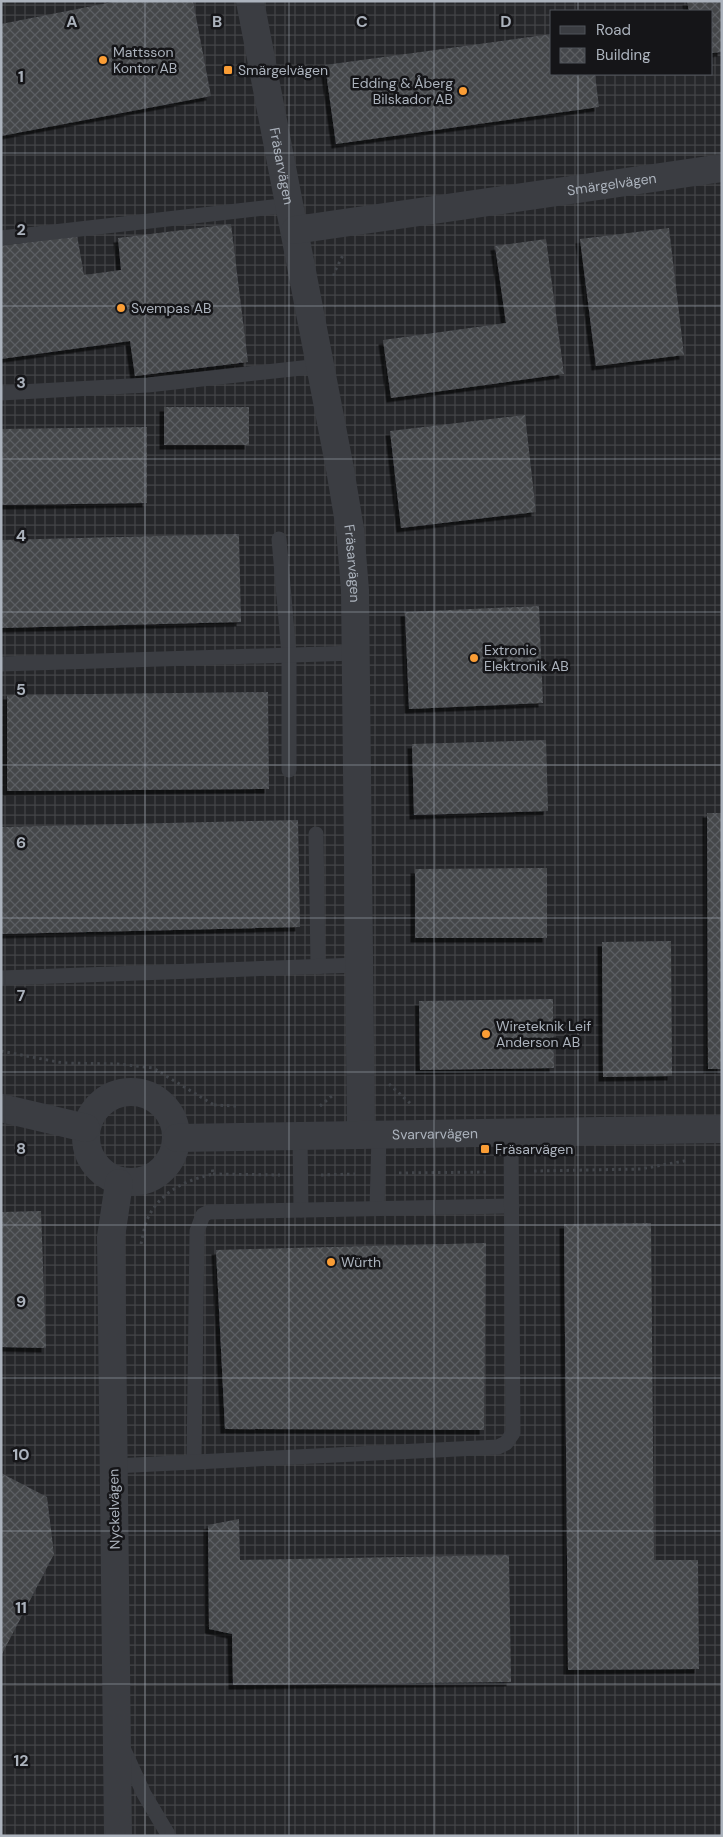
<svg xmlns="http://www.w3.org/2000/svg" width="723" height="1837" font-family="'DM Sans',sans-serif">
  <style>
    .industrial { fill: url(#industrial-grid); fill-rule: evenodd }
    .building { fill: url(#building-cross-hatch); filter: url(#shadow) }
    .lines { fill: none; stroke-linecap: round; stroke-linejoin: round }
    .path { stroke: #414449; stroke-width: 3; stroke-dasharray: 2.5 4; stroke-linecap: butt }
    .lane { stroke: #3b3d42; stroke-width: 15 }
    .street { stroke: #3b3d42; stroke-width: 28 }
    .grid { fill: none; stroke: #acb3bd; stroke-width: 1; stroke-opacity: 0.55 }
    .poi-dot { fill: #fa9d35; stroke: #151518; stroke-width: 2 }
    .labels { text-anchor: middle; stroke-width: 5; stroke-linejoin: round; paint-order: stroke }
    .poi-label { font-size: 14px; fill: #acb3bd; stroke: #151518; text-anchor: start }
    .street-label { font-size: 14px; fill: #acb3bd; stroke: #151518 }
    .grid-label { font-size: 16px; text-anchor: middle; font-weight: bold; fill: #acb3bd; stroke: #151518; stroke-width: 5; stroke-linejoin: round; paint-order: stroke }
  </style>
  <defs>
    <pattern id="industrial-grid" width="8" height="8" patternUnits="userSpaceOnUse" patternTransform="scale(1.25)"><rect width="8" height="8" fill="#26272a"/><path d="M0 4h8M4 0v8" fill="none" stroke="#434447"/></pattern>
    <pattern id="building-cross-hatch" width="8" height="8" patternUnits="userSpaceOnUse" patternTransform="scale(1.25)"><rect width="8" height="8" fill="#44464a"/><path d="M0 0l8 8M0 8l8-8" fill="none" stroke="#5c5e62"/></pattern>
    <filter id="shadow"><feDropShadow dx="-4.5" dy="4.5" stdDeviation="0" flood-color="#0009"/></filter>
  </defs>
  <rect width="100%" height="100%" fill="#1a1a1d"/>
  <path class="industrial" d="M 1,1 L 722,1 L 722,1836 L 1,1836 ZM 552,11 L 712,11 L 712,74 L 552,74 Z"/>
  <g class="building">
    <polygon points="118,1 193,1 211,96 1,136 1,24"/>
    <polygon points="687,1 722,1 722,52 712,53 712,11 689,11"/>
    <polygon points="552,34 552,74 595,74 599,107 336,144 325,65"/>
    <polygon points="231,224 248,362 135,376 130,341 1,359 1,246 77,235 84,275 121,270 118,238"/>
    <polygon points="669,228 684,355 596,366 580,239"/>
    <polygon points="546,239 564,374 391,398 383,340 506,323 495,246"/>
    <rect x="164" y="407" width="85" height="38"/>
    <polygon points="525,415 536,512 401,528 390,431"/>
    <polygon points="147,427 147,503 1,505 1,429"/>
    <polygon points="239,534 241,622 1,628 1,540"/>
    <polygon points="539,606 543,703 409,709 405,612"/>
    <polygon points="268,692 269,789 7,791 7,695"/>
    <polygon points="546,740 548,811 414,815 412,744"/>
    <polygon points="707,813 722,813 722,1069 708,1069"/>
    <polygon points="298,820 300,927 1,934 1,827"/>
    <polygon points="547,868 547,938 415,938 415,869"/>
    <polygon points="671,941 672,1076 603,1077 602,942"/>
    <polygon points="553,999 554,1068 420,1070 419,1001"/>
    <polygon points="41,1211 46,1348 1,1347 1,1212"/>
    <polygon points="651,1223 654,1560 698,1560 699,1669 568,1670 564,1224"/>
    <polygon points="486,1243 484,1430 225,1429 216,1250"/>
    <polygon points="1,1473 47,1497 54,1554 1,1656"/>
    <polygon points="239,1519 240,1560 509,1555 511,1682 233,1685 232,1634 209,1629 208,1525"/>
  </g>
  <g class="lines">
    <g class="path">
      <polyline points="334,276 334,273 344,253"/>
      <polyline points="1,1051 63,1063 118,1064 153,1068 214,1105 214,1107"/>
      <polyline points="389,1084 412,1105"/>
      <polyline points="214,1105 236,1106"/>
      <polyline points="320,1106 333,1095"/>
      <polyline points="534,1171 641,1169 689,1160"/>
      <polyline points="399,1173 490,1172"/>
      <polyline points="213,1174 280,1175"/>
      <polyline points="321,1175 355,1174"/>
      <path d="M 141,1244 C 143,1236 144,1227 147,1220 C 159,1192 186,1180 213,1174 L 212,1167"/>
    </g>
    <g class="lane">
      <polyline points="1,238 290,205"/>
      <polyline points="1,393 148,385 320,366"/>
      <polyline points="279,539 289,655 289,770"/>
      <polyline points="1,664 355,653"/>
      <polyline points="316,834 318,967"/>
      <polyline points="1,978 358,965"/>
      <polyline points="300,1136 301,1210"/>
      <polyline points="377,1208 379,1135"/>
      <polyline points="194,1462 197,1231 203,1215 209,1212 512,1206"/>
      <polyline points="114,1466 498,1447 506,1443 513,1433 511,1132"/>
      <polyline points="123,1748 144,1794 169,1836"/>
    </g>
    <g class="street">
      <path id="s1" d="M 250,1 L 340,469 L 350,529 L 355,590 L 361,1135"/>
      <path id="s2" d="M 295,230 L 722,168"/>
      <circle cx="131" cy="1137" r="45"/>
      <polyline points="1,1108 86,1128"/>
      <path id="s3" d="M 177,1138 L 722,1129"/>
      <polyline points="118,1836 111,1237 119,1183"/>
    </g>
  </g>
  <path class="grid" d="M 145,1 L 145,1836M 289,1 L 289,1836M 434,1 L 434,1836M 578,1 L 578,11M 578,74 L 578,1836M 1,153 L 722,153M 1,306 L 722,306M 1,459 L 722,459M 1,612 L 722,612M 1,765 L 722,765M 1,918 L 722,918M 1,1072 L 722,1072M 1,1225 L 722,1225M 1,1378 L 722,1378M 1,1531 L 722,1531M 1,1684 L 722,1684"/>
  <g class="poi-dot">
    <circle cx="103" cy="60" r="5"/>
    <rect x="223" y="65" width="10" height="10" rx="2.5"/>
    <circle cx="463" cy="91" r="5"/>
    <circle cx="121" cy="308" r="5"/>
    <circle cx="474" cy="658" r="5"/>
    <circle cx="486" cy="1034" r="5"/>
    <rect x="480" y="1144" width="10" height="10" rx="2.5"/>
    <circle cx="331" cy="1262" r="5"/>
  </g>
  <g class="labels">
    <g class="poi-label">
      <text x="113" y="57">Mattsson<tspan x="113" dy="16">Kontor AB</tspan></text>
      <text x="238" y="75">Smärgelvägen</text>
      <text x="453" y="88" text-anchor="end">Edding &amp; Åberg<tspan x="453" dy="16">Bilskador AB</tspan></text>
      <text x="131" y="313">Svempas AB</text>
      <text x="484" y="655">Extronic<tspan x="484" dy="16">Elektronik AB</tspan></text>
      <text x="496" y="1031">Wireteknik Leif<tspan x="496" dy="16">Anderson AB</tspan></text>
      <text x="495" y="1154">Fräsarvägen</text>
      <text x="341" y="1267">Würth</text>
    </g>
    <g class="street-label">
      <text dy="5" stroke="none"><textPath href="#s1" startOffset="168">Fräsarvägen</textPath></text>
      <text dy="5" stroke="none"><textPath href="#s2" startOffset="320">Smärgelvägen</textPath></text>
      <text dy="5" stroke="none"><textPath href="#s1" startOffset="572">Fräsarvägen</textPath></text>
      <text dy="5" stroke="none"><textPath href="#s3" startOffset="258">Svarvarvägen</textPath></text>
      <text transform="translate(114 1509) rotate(-91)" y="5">Nyckelvägen</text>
    </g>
  </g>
  <g class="grid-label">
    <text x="72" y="27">A</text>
    <text x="217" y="27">B</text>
    <text x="362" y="27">C</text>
    <text x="506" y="27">D</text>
    <text x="21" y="82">1</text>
    <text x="21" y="235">2</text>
    <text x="21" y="388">3</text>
    <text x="21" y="541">4</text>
    <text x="21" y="695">5</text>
    <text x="21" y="848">6</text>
    <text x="21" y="1001">7</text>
    <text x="21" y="1154">8</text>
    <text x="21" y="1307">9</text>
    <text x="21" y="1460">10</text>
    <text x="21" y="1613">11</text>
    <text x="21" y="1766">12</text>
  </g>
  <rect width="723" height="1837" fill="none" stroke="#acb3bd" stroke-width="5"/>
  <rect x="550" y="10" width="162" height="65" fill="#151518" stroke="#51545a"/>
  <rect x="560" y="26" width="25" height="8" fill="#3b3d42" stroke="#51545a"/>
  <text x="596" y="35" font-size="15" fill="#acb3bd">Road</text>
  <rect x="560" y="48" width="25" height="15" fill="url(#building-cross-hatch)" stroke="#51545a"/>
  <text x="596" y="60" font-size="15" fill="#acb3bd">Building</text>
</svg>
